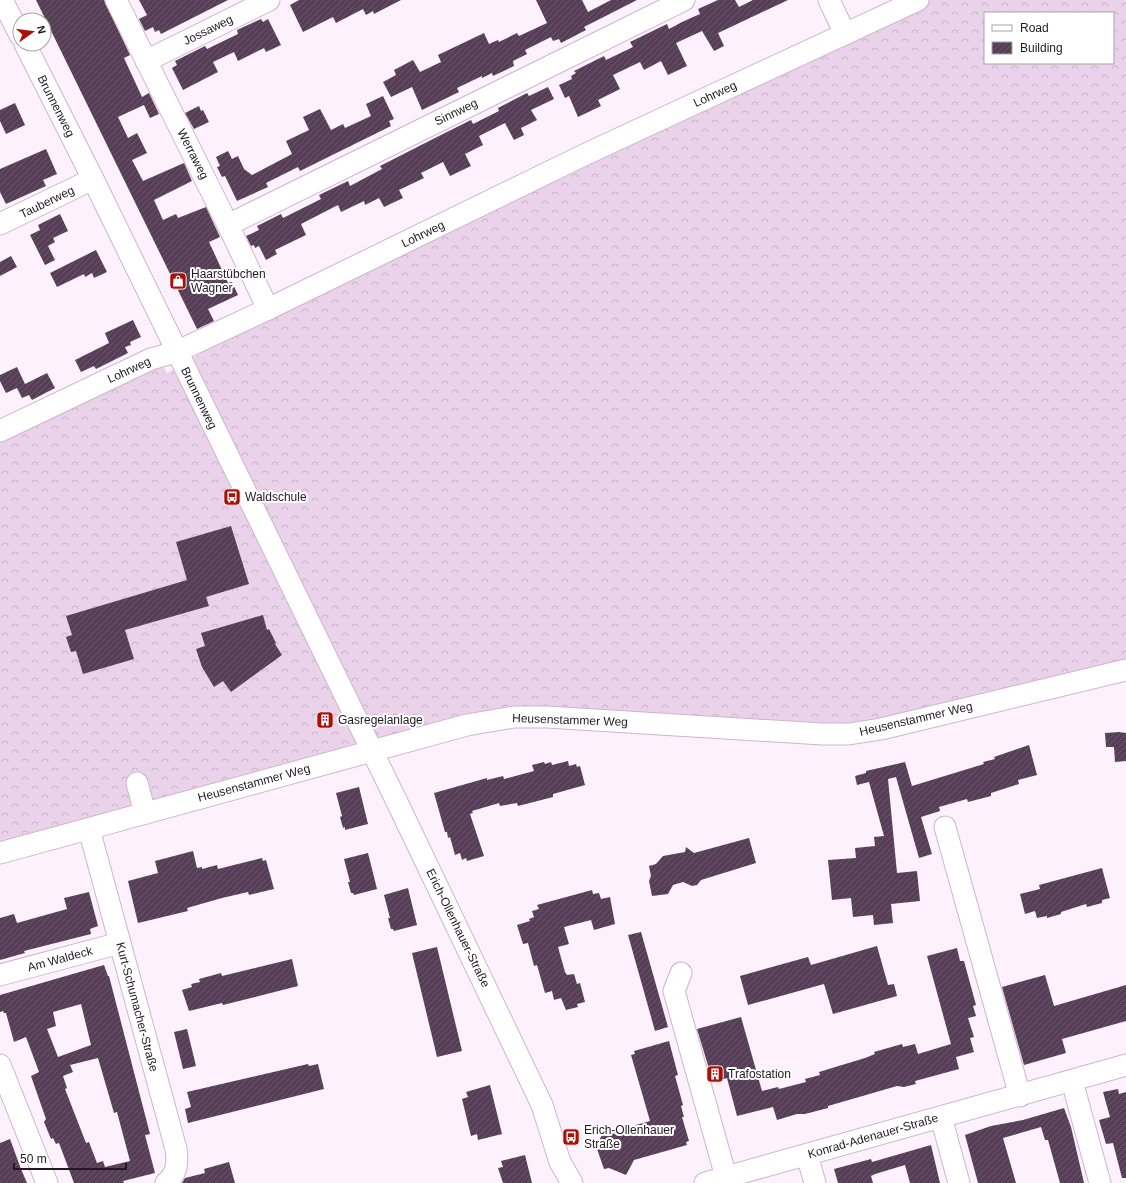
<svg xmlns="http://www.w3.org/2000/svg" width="1126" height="1183" font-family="Arial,sans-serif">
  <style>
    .forest { fill: url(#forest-crowns); fill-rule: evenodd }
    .building { fill: url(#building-hatch); fill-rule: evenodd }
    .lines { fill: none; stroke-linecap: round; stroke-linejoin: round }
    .minor-casing { stroke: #cfb4cf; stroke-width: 23 }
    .minor { stroke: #fff; stroke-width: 21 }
    .labels { text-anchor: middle; stroke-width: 4; stroke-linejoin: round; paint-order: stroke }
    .street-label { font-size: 12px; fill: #221822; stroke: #fff }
    .poi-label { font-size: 12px; fill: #221822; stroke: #fff; text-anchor: start }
  </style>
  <defs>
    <pattern id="forest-crowns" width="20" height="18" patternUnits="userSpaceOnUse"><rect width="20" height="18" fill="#ead2ea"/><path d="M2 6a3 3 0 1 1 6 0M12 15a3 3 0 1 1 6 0" fill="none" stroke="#c8b4c8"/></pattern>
    <pattern id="building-hatch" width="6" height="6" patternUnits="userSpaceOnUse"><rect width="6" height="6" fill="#553e56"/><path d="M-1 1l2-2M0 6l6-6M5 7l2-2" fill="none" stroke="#6a576b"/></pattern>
  </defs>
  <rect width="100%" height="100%" fill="#fcf1fc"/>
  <path class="forest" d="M 927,0 L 1126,0 L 1126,678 L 902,731 L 510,724 L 0,845 L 0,439 L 162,364 L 167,373 L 270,313 ZM 985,13 L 1113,13 L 1113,63 L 985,63 Z"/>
  <g class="building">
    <polygon points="36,0 104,0 130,55 124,58 142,97 149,93 159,114 150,118 144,105 118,117 128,138 137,133 147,153 132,160 143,181 184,163 192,181 154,200 163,220 176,214 178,218 206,207 220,237 209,242 228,283 232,282 238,295 208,309 214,321 197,329"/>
    <polygon points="139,0 228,0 161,34 159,30 155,32 153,27 145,31 139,19 147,15"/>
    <polygon points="299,0 401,0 374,14 373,11 366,15 363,9 336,23 333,17 303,32 290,5"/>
    <polygon points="536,0 582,0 588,12 611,0 637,0 584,27 586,30 561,43 559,39 553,41 551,37 525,50 527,54 513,61 514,66 493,76 492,73 482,78 482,76 457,88 459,92 422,110 412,87 391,97 383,82 396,75 394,70 413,60 420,72 441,62 438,55 484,33 489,44 498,40 499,42 517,33 519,36 547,23"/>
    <polygon points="718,0 735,0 739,7 753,0 788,0 718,33 724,46 714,51 702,31 676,43 687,66 668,75 661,61 644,70 640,62 613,75 620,89 598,100 601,106 578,117 569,96 565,98 559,85 572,79 571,76 576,73 574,71 604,56 606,60 633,47 630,42 667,24 669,29 682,22 700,14 698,9"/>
    <polygon points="261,19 263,22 268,19 281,45 266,52 264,48 238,61 234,52 213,62 218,72 183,90 172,68 177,65 175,61 205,46 207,49 238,34 237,30"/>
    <polygon points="548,87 554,99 531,110 537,120 521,128 524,135 514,140 505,123 479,136 483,145 465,154 471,166 450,176 443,162 421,173 424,178 399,190 403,198 384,207 379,198 365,205 364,201 341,212 338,205 301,224 306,235 275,250 277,254 266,260 259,246 255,248 254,245 251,246 246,236 259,230 257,226 281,214 283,218 321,199 319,195 348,181 350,186 382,169 380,166 435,138 471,120 473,124 499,111 498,108 527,93 529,96"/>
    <polygon points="383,96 394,119 389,121 391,126 300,171 298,167 266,183 268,187 237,201 225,176 222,177 217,167 220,166 216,157 228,151 232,159 238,156 244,169 252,175 292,154 286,141 309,130 303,117 320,109 331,130 343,124 345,128 371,116 366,104"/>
    <polygon points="15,103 25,125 6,134 0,121 0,110"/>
    <polygon points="199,106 201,111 203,110 209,122 194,129 185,113"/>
    <polygon points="46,149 57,174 43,180 46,186 6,204 0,192 0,169"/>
    <polygon points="60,214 68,231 53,238 55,242 48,246 55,260 45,265 30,235 40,230 38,225"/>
    <polygon points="96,250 107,272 94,278 92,273 85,277 84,274 57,287 50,273"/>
    <polygon points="11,256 17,267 0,276 0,262"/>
    <polygon points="133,320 141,337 130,342 131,345 125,347 128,353 96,369 94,366 81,372 75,360 109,343 105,333"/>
    <polygon points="17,367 25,384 47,373 55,388 32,400 29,395 22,398 17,388 6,393 0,381 0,375"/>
    <polygon points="231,526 249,584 206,597 209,606 125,630 134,659 83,674 76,651 71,652 66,637 72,635 66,616 187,580 176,542"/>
    <polygon points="263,615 267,630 269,629 276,643 275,644 282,655 231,692 223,681 214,687 202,667 196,649 205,646 201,633"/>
    <polygon points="1119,732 1126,733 1126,761 1115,762 1114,747 1106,747 1105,733"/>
    <polygon points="1029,745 1037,775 1018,780 1019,784 991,793 991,796 968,802 967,799 939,807 940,811 921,817 932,854 919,858 896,777 888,779 897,873 917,871 920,901 891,904 893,923 874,925 873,915 853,917 851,898 832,900 828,860 856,858 855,848 875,846 874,837 884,836 869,782 857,785 855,776 866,773 866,771 905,762 912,786 984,764 983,762 995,759 994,757"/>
    <polygon points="568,761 569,766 576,764 577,767 580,766 585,785 553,794 553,797 518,806 517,803 500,806 499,803 472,811 473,813 470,814 484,856 467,861 466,858 462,860 460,853 455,855 450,837 448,838 447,832 445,832 434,793 487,778 487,780 503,776 504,779 534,771 532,765 544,762 545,764 551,762 552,765"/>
    <polygon points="359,787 368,824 345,830 345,827 343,828 340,817 342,816 336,793"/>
    <polygon points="749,838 756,863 701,880 697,885 692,886 683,882 673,885 668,894 652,896 649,881 651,876 649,866 656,864 663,856 685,852 686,847 694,853"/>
    <polygon points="193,851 197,868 202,867 202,869 217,865 218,869 262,858 263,861 266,860 274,889 249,895 248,892 222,898 187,908 188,911 138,923 128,881 158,873 155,861"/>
    <polygon points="368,853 377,889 354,895 353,893 351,893 348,882 350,882 344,859"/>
    <polygon points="1102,868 1110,898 1102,900 1102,903 1087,907 1086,904 1061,912 1061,914 1047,918 1047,916 1037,918 1035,911 1025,914 1020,894 1040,889 1039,885"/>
    <polygon points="408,888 417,925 394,931 393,929 391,929 388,918 390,918 384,895"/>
    <polygon points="592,890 593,894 599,893 601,899 610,897 615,924 594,930 591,920 564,927 569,944 558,947 565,972 567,975 574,974 577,984 580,983 585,1002 577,1004 578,1007 566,1010 561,998 554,1000 552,991 545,993 537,965 534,966 528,943 523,944 517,925 530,921 529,919 534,917 532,911 539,909 537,905"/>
    <polygon points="89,892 98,926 90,929 91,934 24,951 25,953 0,960 0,918 14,914 17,923 67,909 64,898"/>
    <polygon points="641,932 668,1027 655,1031 628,935"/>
    <polygon points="877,946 888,985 894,984 897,996 833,1014 824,984 748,1005 740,976 808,957 811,965"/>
    <polygon points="437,947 462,1051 437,1057 412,953"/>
    <polygon points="957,948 960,961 964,961 976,1005 973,1006 976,1016 968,1018 974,1037 970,1038 974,1052 956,1057 959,1069 915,1081 916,1084 904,1087 897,1086 828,1106 828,1108 805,1114 797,1114 777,1120 773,1107 737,1116 727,1078 713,1082 697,1029 741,1017 762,1091 778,1087 779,1089 806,1082 805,1079 820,1075 819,1072 865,1058 875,1054 874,1052 902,1044 903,1047 915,1044 918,1054 951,1044 927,956"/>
    <polygon points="292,959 298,986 223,1005 222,1003 189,1011 182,990 192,987 191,984 200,982 199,979 221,973 222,976"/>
    <path d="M 104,965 L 108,976 L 109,976 L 150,1134 L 145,1135 L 155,1173 L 123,1181 L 124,1183 L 74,1183 L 59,1143 L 56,1144 L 53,1138 L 51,1139 L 44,1122 L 46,1119 L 31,1076 L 39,1072 L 26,1037 L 14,1042 L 6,1013 L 4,1013 L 3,1011 L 0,1012 L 0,995 ZM 81,1004 L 91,1045 L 58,1057 L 47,1029 L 56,1026 L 53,1012 ZM 98,1058 L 114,1113 L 117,1112 L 130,1161 L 105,1167 L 103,1161 L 97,1163 L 89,1142 L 86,1143 L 65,1089 L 67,1088 L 63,1076 L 73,1072 L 70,1065 Z"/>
    <polygon points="1045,975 1054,1006 1126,985 1126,1021 1062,1039 1066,1053 1024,1065 1002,987"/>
    <polygon points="187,1029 196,1066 183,1069 174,1032"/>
    <polygon points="669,1041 678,1075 675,1076 683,1105 681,1106 684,1117 682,1117 689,1141 686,1142 687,1145 634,1160 626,1175 609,1168 604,1169 596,1146 602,1135 611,1132 618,1136 622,1129 650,1121 631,1055 635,1054 634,1051"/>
    <polygon points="308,1064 309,1066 318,1064 324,1089 188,1123 185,1109 191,1107 187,1092"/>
    <polygon points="490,1085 502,1134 478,1140 477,1134 471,1136 462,1099 468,1097 466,1092"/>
    <polygon points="1118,1089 1119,1094 1126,1092 1126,1178 1122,1178 1113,1143 1106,1144 1099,1120 1110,1117 1103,1092"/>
    <polygon points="1064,1108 1071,1127 1084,1183 1060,1183 1048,1140 1045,1140 1041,1127 1003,1138 1016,1183 978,1183 965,1135 991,1126 1023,1120"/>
    <polygon points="10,1139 21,1169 27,1183 0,1183 0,1143"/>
    <polygon points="931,1145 940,1183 910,1183 905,1165 875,1174 871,1176 873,1183 838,1183 834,1169 871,1159 872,1162"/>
    <polygon points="525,1155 532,1183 503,1183 498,1168 503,1167 501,1161"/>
    <polygon points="229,1162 235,1183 182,1183 185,1178 205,1173 204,1169"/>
  </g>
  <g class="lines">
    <defs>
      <g id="minor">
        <polyline points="2,0 20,35"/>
        <polyline points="116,0 228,225 268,309"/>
        <polyline points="829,0 845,34"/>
        <polyline points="25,44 93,179 397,802 542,1105 560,1162 572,1183"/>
        <polyline points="146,61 269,0"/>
        <polyline points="0,224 93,179"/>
        <polyline points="228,225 684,0"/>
        <polyline points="0,431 151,359 176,352 268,309 586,154 918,0"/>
        <polyline points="137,783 145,813"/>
        <polyline points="945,827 1020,1096"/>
        <path d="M 89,829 L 176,1149 C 178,1163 177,1174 166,1183"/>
        <polyline points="0,853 467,725 514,717 547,717 822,734 849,734 881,729 1126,670"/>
        <polyline points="681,973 674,991 726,1177"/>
        <polyline points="0,975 120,943"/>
        <polyline points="0,1065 47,1183"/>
        <polyline points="1072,1081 1100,1183"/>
        <polyline points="941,1117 959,1183"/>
        <polyline points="807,1155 815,1183"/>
        <polyline points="705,1183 1126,1065"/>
      </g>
    </defs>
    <use href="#minor" class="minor-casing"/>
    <use href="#minor" class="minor"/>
  </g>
  <defs>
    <symbol id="shop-square" viewBox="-11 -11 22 22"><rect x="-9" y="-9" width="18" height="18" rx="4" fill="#a6120a" stroke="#fff"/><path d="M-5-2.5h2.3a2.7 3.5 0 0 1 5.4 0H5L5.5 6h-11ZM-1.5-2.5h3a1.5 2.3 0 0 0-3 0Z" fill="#fff"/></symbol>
    <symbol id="bus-square" viewBox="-11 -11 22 22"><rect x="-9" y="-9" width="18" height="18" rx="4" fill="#a6120a" stroke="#fff"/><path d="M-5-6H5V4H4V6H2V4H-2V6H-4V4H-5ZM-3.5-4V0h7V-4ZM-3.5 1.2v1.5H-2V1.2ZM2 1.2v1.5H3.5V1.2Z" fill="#fff"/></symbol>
    <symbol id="building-square" viewBox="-11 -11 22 22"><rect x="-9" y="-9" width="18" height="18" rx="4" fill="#a6120a" stroke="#fff"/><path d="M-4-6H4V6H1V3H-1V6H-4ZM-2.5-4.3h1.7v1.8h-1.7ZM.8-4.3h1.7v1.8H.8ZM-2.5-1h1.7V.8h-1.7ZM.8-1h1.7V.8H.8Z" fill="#fff"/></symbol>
  </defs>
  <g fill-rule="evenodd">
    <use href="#shop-square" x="168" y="271" width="20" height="20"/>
    <use href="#bus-square" x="222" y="487" width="20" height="20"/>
    <use href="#building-square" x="315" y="710" width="20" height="20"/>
    <use href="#building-square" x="705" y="1064" width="20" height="20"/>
    <use href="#bus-square" x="561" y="1127" width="20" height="20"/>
  </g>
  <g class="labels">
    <g class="street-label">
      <text transform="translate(208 30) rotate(-26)" y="4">Jossaweg</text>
      <text transform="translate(715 94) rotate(-25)" y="4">Lohrweg</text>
      <text transform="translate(56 106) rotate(63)" y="4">Brunnenweg</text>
      <text transform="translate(456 112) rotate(-26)" y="4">Sinnweg</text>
      <text transform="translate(193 154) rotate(63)" y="4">Werraweg</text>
      <text transform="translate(47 202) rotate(-26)" y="4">Tauberweg</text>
      <text transform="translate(423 234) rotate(-26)" y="4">Lohrweg</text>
      <text transform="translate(129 370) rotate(-25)" y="4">Lohrweg</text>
      <text transform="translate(199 398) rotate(64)" y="4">Brunnenweg</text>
      <text transform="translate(916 719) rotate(-13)" y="4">Heusenstammer Weg</text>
      <text transform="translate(570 720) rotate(2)" y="4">Heusenstammer Weg</text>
      <text transform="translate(254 783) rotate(-15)" y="4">Heusenstammer Weg</text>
      <text transform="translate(458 928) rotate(64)" y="4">Erich-Ollenhauer-Straße</text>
      <text transform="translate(60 959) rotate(-15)" y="4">Am Waldeck</text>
      <text transform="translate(137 1007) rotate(75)" y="4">Kurt-Schumacher-Straße</text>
      <text transform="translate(873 1136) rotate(-16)" y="4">Konrad-Adenauer-Straße</text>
    </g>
    <g class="poi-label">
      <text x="191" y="278">Haarstübchen<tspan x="191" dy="14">Wagner</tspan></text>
      <text x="245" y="501">Waldschule</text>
      <text x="338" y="724">Gasregelanlage</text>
      <text x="728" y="1078">Trafostation</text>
      <text x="584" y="1134">Erich-Ollenhauer<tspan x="584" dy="14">Straße</tspan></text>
    </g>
  </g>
  <rect x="984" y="12" width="130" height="52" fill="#ffffff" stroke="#a7a3a7"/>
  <rect x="992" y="25" width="20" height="6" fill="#ffffff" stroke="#a7a3a7"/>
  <text x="1020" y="32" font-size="12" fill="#221822">Road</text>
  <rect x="992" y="42" width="20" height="12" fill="url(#building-hatch)" stroke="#a7a3a7"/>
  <text x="1020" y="52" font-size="12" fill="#221822">Building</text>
  <g transform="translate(32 32) rotate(76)"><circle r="19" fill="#ffffff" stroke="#a7a3a7"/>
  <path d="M0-3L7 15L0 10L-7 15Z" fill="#a6120a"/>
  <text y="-6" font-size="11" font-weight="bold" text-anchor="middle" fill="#221822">N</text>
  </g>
  <path d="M14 1163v6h112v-6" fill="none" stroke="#221822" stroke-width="2"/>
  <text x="20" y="1163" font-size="12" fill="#221822" stroke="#ffffff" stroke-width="3" paint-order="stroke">50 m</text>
</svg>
